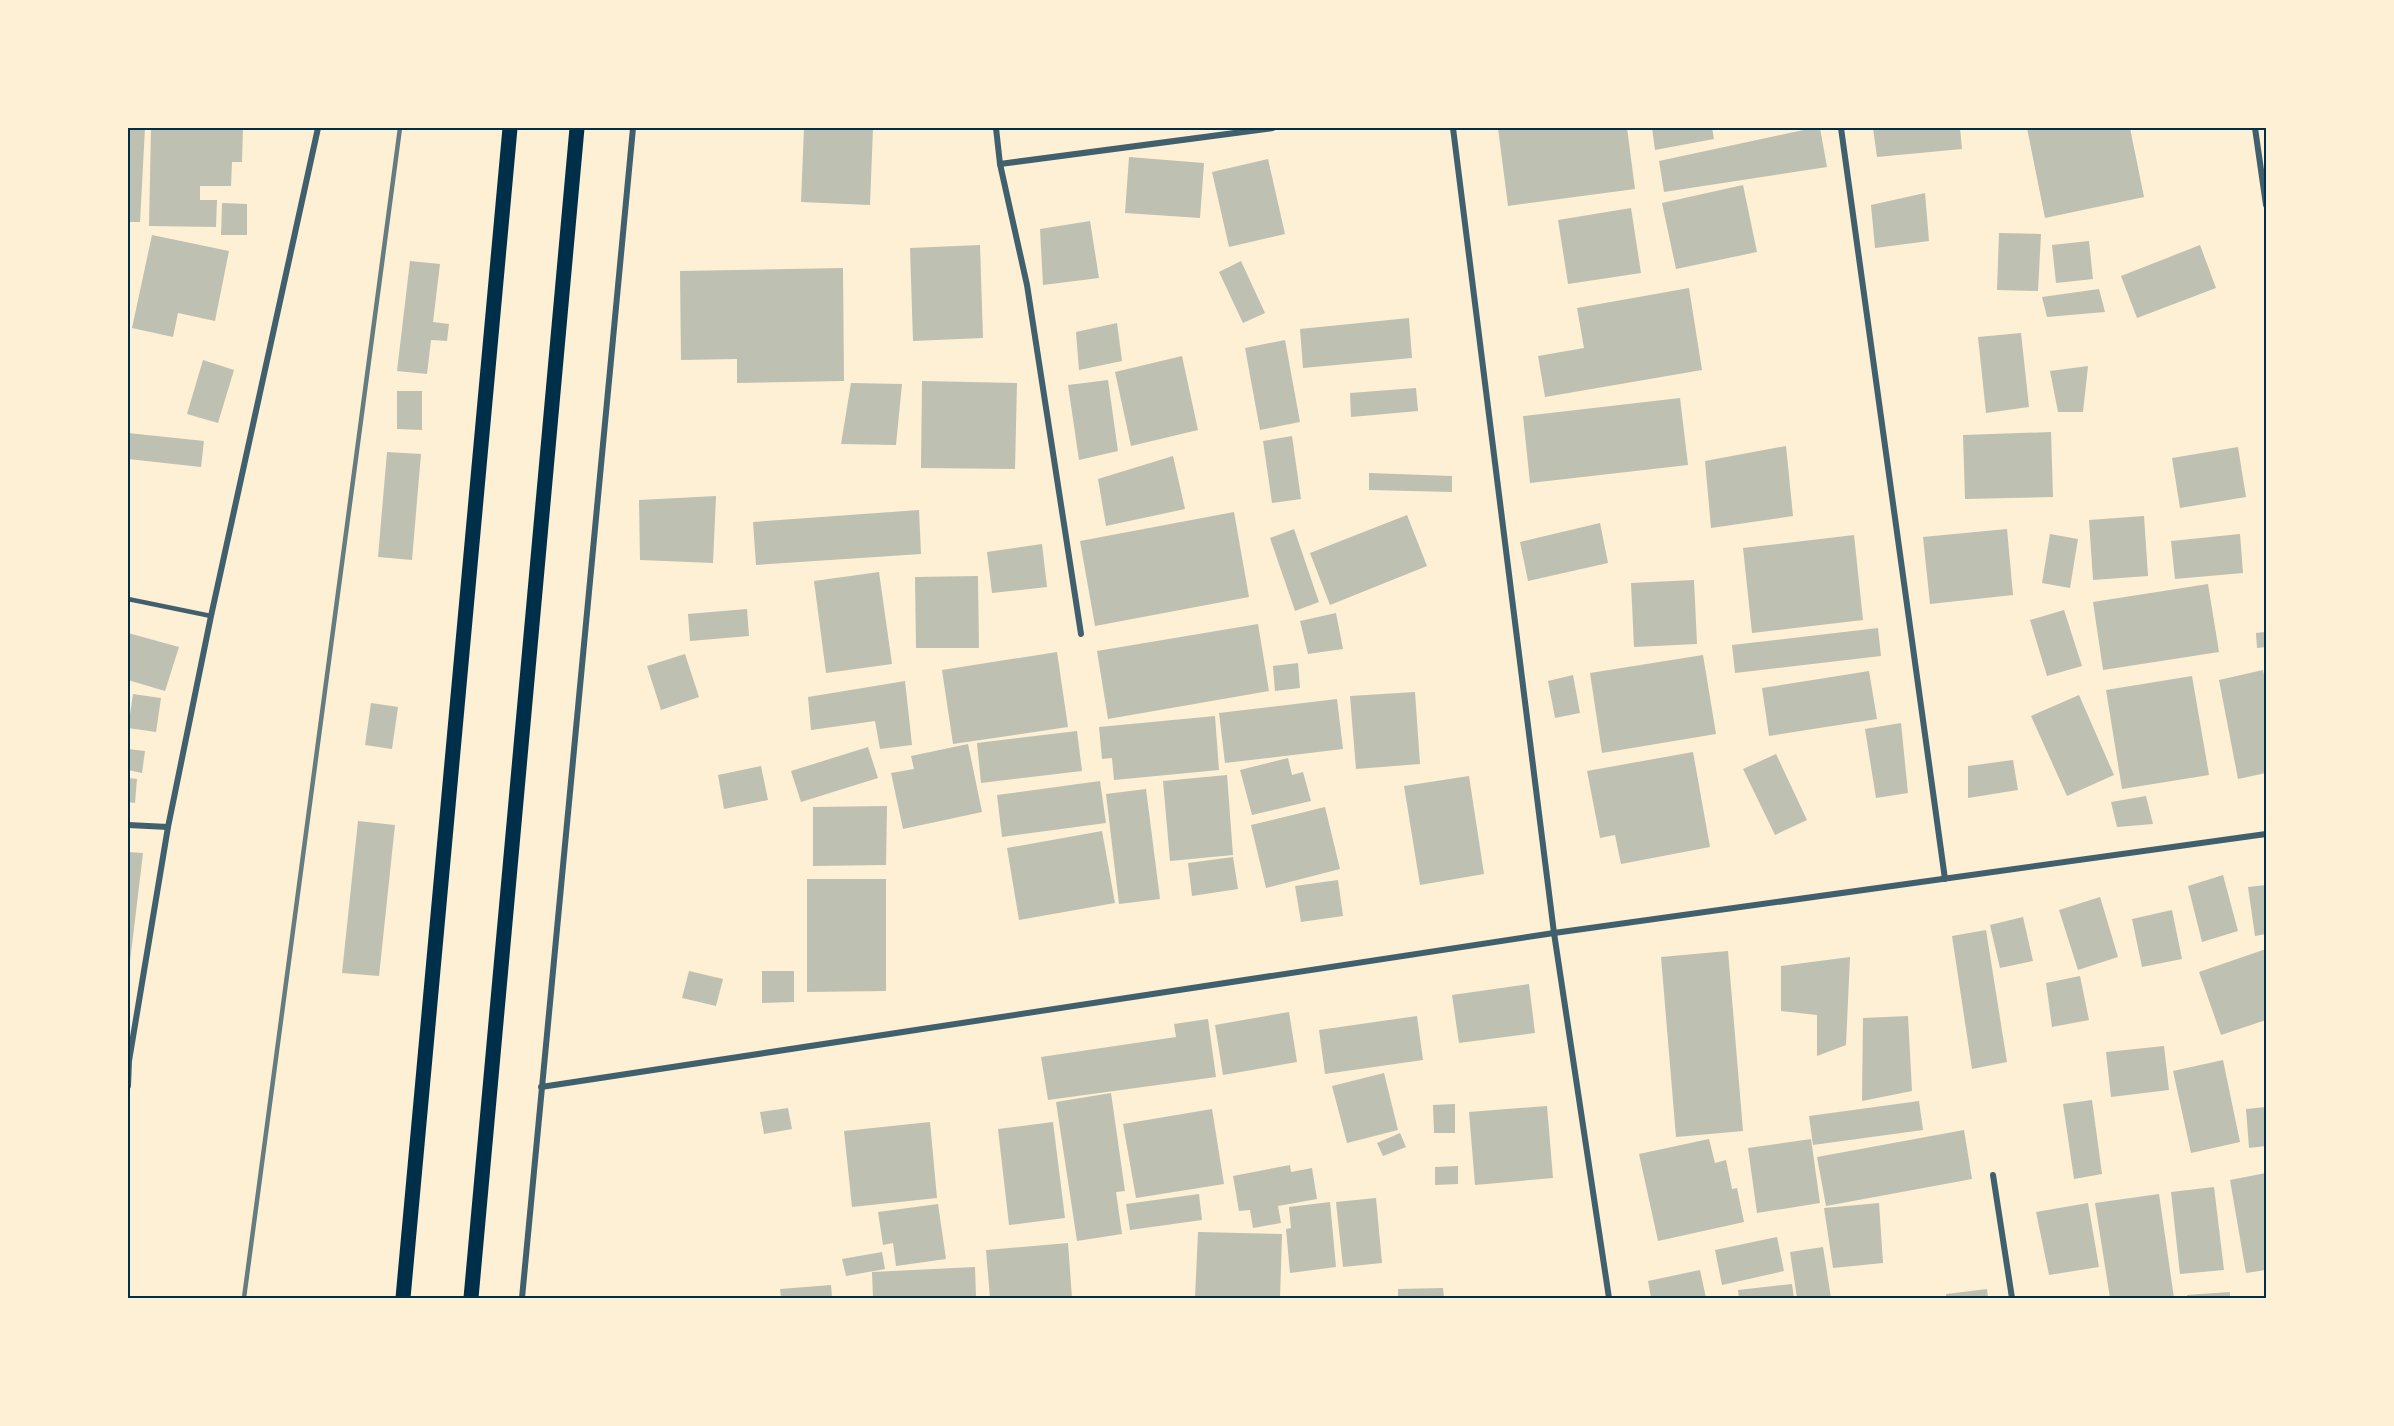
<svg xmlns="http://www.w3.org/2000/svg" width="2394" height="1426" font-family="Inter,sans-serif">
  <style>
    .building { fill: #bec0b2 }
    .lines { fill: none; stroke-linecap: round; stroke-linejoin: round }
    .service { stroke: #3f606c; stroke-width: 4.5 }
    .minor { stroke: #3f606c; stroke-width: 6 }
    .primary { stroke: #003049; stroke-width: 15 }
    .rail { stroke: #657d81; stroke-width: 4.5 }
    .neatline { fill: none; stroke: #003049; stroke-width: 2 }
  </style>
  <rect width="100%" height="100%" fill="#fdf0d5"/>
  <g class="building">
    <polygon points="128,128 145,128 140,222 128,222"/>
    <polygon points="151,128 243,128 242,162 232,162 231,186 200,186 200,200 217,200 216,227 149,226"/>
    <polygon points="804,128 873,128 870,205 801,202"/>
    <polygon points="1498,128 1627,128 1635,189 1508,206"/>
    <polygon points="1652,128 1712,128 1714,139 1655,150"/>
    <polygon points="1813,128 1820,128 1827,167 1664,192 1659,161"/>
    <polygon points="1873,128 1960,128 1962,149 1877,157"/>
    <polygon points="2027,128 2130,128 2144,197 2045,218"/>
    <polygon points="1129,157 1204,163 1200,218 1125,213"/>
    <polygon points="1268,159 1285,234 1229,247 1212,172"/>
    <polygon points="1743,185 1757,252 1676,269 1662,203"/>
    <polygon points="1925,193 1929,241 1875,248 1871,205"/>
    <polygon points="222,203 247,204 247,235 221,235"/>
    <polygon points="1631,208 1641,273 1568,284 1558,220"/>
    <polygon points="1090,221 1099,278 1043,285 1040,229"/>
    <polygon points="1999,233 2041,234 2038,291 1997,290"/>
    <polygon points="152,235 229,251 215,321 178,313 173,337 132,328"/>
    <polygon points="2089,241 2093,279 2056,283 2052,245"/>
    <polygon points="980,245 983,338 913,341 910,248"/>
    <polygon points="2200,245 2216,288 2137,318 2121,276"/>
    <polygon points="410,261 440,264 433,322 449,324 447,341 431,340 427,374 397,371"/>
    <polygon points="1241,261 1265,313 1243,323 1219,272"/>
    <polygon points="843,268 844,381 737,383 737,359 681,360 680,271"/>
    <polygon points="1689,288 1702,370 1545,397 1538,356 1584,348 1577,308"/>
    <polygon points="2099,289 2105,312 2047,317 2042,297"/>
    <polygon points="1409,318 1412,358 1303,368 1300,329"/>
    <polygon points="1117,323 1122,361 1079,370 1076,332"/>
    <polygon points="2021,333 2029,407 1986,413 1978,337"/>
    <polygon points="1285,340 1300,422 1260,430 1245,348"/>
    <polygon points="1182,356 1198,430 1131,446 1115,372"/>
    <polygon points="203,360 234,370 218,423 187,414"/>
    <polygon points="2088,366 2083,412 2058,412 2050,371"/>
    <polygon points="1108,380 1118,451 1079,460 1068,385"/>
    <polygon points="922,381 1017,383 1015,469 921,468"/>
    <polygon points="851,383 902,384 896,445 841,444"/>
    <polygon points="1416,388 1418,411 1351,417 1350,393"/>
    <polygon points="397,391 422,391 422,430 397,429"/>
    <polygon points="1680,398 1688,465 1530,483 1523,416"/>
    <polygon points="2051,432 2053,497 1965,499 1963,435"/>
    <polygon points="128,433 204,441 201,467 128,459"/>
    <polygon points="1292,436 1301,499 1272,503 1263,441"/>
    <polygon points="1786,446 1793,516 1711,528 1705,461"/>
    <polygon points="2238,447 2246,497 2180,508 2172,458"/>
    <polygon points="387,452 421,454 412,560 378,557"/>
    <polygon points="1173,456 1185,509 1106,526 1098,479"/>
    <polygon points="1369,473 1452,476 1452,492 1369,490"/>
    <polygon points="716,496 713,563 640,560 639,500"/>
    <polygon points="919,510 921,554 756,565 753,522"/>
    <polygon points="1234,512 1249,597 1095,626 1080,541"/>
    <polygon points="1407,515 1427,566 1330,605 1310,553"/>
    <polygon points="2144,516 2148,576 2093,580 2089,520"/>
    <polygon points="1600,523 1608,563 1528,581 1520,542"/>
    <polygon points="1294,529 1319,602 1295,611 1270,538"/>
    <polygon points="2007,529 2013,595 1930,604 1923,537"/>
    <polygon points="2050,534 2078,539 2070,588 2042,583"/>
    <polygon points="2240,534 2243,573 2175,579 2171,541"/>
    <polygon points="1854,535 1863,620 1752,633 1743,548"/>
    <polygon points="1042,544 1047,587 992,593 987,552"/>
    <polygon points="879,572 892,664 826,673 814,581"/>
    <polygon points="978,576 979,648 916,648 915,577"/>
    <polygon points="1694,580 1697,644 1634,647 1631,583"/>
    <polygon points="2208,584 2219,652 2103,670 2093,602"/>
    <polygon points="747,609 749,636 690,641 688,614"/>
    <polygon points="2064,610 2082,666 2047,676 2030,620"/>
    <polygon points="1336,613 1343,649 1308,654 1300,621"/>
    <polygon points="1258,624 1269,691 1108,719 1097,651"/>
    <polygon points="1878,628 1881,656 1735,673 1732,645"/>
    <polygon points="2265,632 2266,647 2257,648 2256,633"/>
    <polygon points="128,633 179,647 165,691 128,680"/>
    <polygon points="1057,652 1068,727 953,744 942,670"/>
    <polygon points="685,654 699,697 661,710 647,666"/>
    <polygon points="1703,655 1716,734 1602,753 1590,673"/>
    <polygon points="1298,663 1300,688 1275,691 1273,666"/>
    <polygon points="2263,670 2266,686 2266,773 2238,779 2219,680"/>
    <polygon points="1869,671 1877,719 1769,736 1762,688"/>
    <polygon points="1573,675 1580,713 1555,718 1548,681"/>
    <polygon points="2192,676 2209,775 2122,789 2106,690"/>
    <polygon points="905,681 912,745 880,749 875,721 811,730 808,697"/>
    <polygon points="1415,692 1420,764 1356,769 1350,696"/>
    <polygon points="133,694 161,698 156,732 128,728"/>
    <polygon points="2079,695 2114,775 2067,796 2031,716"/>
    <polygon points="1337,699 1343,749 1225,763 1219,713"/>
    <polygon points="371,703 398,707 392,749 365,745"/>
    <polygon points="1215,716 1219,770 1114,780 1112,758 1102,759 1099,727"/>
    <polygon points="1901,723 1908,793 1876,798 1865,729"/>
    <polygon points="1077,731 1082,771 981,783 977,743"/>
    <polygon points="968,744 982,812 903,829 891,773 914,769 911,756"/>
    <polygon points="868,747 878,778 801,802 791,771"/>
    <polygon points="128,749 145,751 142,773 128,770"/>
    <polygon points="1693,752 1710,847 1621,864 1615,835 1600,838 1587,771"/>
    <polygon points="1776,754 1807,820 1775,835 1743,769"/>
    <polygon points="1288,758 1292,775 1303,772 1311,801 1252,815 1240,770"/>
    <polygon points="2013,760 2018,790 1968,798 1968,766"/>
    <polygon points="761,766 768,800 724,809 718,775"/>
    <polygon points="1227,775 1233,855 1170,861 1163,781"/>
    <polygon points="1469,776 1484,874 1420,885 1404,786"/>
    <polygon points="128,778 137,779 135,803 128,802"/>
    <polygon points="1100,781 1106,823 1002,837 997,795"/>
    <polygon points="1146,789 1160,899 1119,904 1106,794"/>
    <polygon points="2146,796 2153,824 2117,827 2111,802"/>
    <polygon points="887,806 886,865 813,866 813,807"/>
    <polygon points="1325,807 1340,869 1266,888 1251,825"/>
    <polygon points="358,821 395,825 379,976 342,973"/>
    <polygon points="1102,831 1115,903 1019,920 1007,848"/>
    <polygon points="128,852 143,853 129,970 128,970"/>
    <polygon points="1233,857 1238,889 1192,896 1188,863"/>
    <polygon points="2223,875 2238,931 2202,942 2188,886"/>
    <polygon points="807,879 886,879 886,991 807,992"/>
    <polygon points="1338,880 1343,916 1301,922 1295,886"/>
    <polygon points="2266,885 2266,934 2255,936 2248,887"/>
    <polygon points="2100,897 2118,957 2078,970 2059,910"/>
    <polygon points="2172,910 2182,959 2142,967 2132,919"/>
    <polygon points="2023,917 2033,961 2000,968 1990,925"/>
    <polygon points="1986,930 2007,1062 1972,1069 1952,936"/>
    <polygon points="2266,949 2266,1020 2221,1035 2199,972"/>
    <polygon points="1728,951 1743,1131 1676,1137 1661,957"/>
    <polygon points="1850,957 1846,1045 1817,1056 1817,1015 1781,1011 1781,966"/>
    <polygon points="689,971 723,979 716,1006 682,998"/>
    <polygon points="762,971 794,971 794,1002 762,1003"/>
    <polygon points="2080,976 2089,1020 2052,1027 2046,983"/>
    <polygon points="1529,984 1535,1033 1459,1043 1452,995"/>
    <polygon points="1289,1012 1297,1062 1223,1075 1215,1025"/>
    <polygon points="1417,1016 1423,1060 1325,1074 1319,1030"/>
    <polygon points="1908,1016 1912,1091 1862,1101 1863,1018"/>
    <polygon points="1208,1019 1216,1077 1048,1100 1041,1057 1176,1037 1174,1024"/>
    <polygon points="2164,1046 2169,1090 2111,1097 2106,1052"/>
    <polygon points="2223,1060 2240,1142 2191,1153 2173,1071"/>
    <polygon points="1384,1073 1398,1130 1347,1143 1332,1086"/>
    <polygon points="1111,1093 1125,1191 1116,1192 1122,1234 1077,1241 1056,1102"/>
    <polygon points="2092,1100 2102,1174 2074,1179 2063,1104"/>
    <polygon points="1919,1101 1923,1130 1813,1145 1809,1116"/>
    <polygon points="1455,1104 1455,1133 1434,1133 1433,1105"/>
    <polygon points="1547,1106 1553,1178 1475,1185 1469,1112"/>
    <polygon points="2266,1107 2266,1146 2249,1148 2246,1109"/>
    <polygon points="788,1108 792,1129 764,1134 760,1112"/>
    <polygon points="1212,1109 1224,1184 1136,1198 1123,1124"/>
    <polygon points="930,1122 937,1198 852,1207 844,1131"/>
    <polygon points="1053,1122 1065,1218 1009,1225 998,1129"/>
    <polygon points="1964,1130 1972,1179 1826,1206 1817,1157"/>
    <polygon points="1400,1133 1406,1147 1383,1156 1377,1143"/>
    <polygon points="1709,1139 1715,1163 1726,1160 1732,1189 1737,1188 1744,1222 1658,1241 1639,1154"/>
    <polygon points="1811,1139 1820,1203 1757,1213 1748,1148"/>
    <polygon points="1290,1165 1291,1172 1312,1168 1317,1199 1278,1206 1281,1223 1253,1228 1250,1210 1239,1211 1233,1176"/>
    <polygon points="1458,1166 1458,1184 1435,1185 1435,1167"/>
    <polygon points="2266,1173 2266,1270 2246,1273 2230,1180"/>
    <polygon points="2214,1187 2224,1270 2180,1274 2171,1192"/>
    <polygon points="1199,1194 1202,1220 1130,1230 1126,1204"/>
    <polygon points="2159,1194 2174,1298 2110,1298 2095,1203"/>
    <polygon points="1376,1198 1382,1263 1343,1267 1336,1202"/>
    <polygon points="1330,1202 1336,1267 1290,1273 1286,1229 1291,1228 1289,1207"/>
    <polygon points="1879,1203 1883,1263 1833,1268 1824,1208"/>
    <polygon points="2088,1203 2099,1267 2049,1275 2036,1212"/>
    <polygon points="938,1204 946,1259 896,1266 893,1243 883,1245 878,1212"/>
    <polygon points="1198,1232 1282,1234 1280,1298 1195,1298"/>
    <polygon points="1777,1237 1784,1271 1722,1285 1715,1250"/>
    <polygon points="1068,1243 1072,1298 990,1298 986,1250"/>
    <polygon points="1823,1247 1831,1298 1797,1298 1790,1252"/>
    <polygon points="882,1252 885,1269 846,1276 842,1259"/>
    <polygon points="975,1267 976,1298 873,1298 872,1272"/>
    <polygon points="1700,1270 1706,1298 1651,1298 1648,1281"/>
    <polygon points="1792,1284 1794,1298 1739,1298 1738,1290"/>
    <polygon points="831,1285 832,1298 781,1298 780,1289"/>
    <polygon points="1443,1288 1444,1298 1398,1298 1398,1289"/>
    <polygon points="1987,1289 1988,1298 1946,1298 1946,1294"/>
    <polygon points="2230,1292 2230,1298 2187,1298 2187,1295"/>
  </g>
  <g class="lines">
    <polyline class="service" points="128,599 211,616"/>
    <g class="minor">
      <polyline points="996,128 1000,164 1027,285 1081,634"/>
      <polyline points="1453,128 1554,933 1609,1298"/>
      <polyline points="1841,128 1945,879"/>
      <polyline points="2255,128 2266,205"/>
      <polyline points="1000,164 1273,128"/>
      <polyline points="128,825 168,827 211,616 318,128"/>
      <polyline points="128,1086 129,1061 168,827"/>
      <polyline points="541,1087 1554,933 2266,834"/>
      <polyline points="1993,1175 2012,1298"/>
      <polyline points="522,1298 633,128"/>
    </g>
    <g class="primary">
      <polyline points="403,1298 510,128"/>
      <polyline points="471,1298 577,128"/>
    </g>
    <polyline class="rail" points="244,1298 400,128"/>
  </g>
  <rect width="2394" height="1426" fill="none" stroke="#fdf0d5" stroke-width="258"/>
  <rect x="129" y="129" width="2136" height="1168" class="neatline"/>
</svg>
